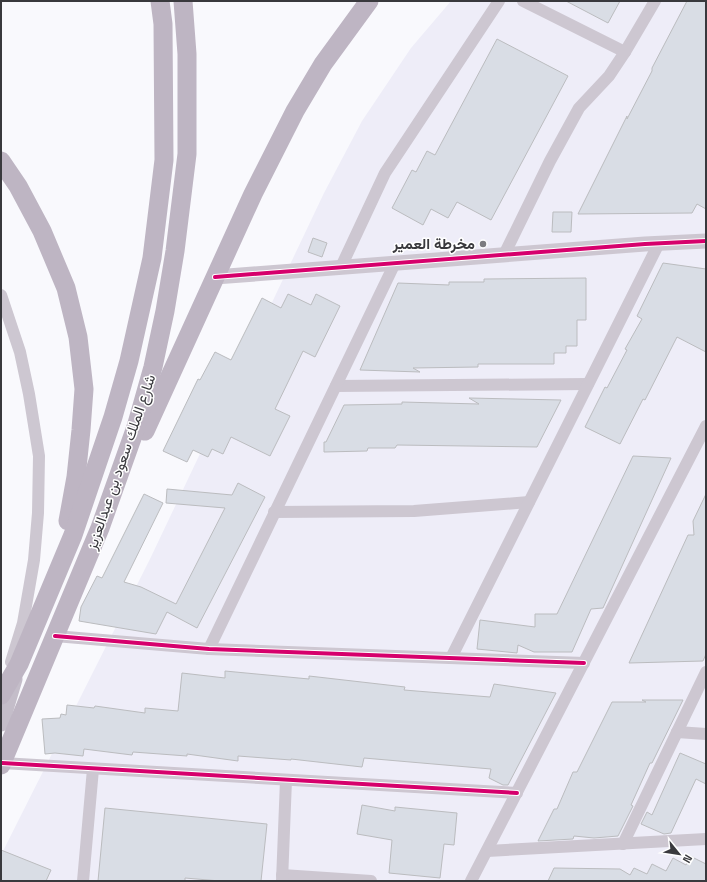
<svg xmlns="http://www.w3.org/2000/svg" width="707" height="882" font-family="'Space Grotesk',Vazirmatn,sans-serif">
  <style>
    .built { fill: #eeedf8 }
    .building { fill: #d9dde5; stroke: #bbbcbf }
    .lines { fill: none; stroke-linecap: round; stroke-linejoin: round }
    .minor { stroke: #cdc7d1; stroke-width: 12 }
    .tertiary { stroke: #cdc7d1; stroke-width: 15 }
    .secondary { stroke: #c4bdc9; stroke-width: 17 }
    .primary { stroke: #beb5c3; stroke-width: 19 }
    .cycleway-casing { stroke: #fff; stroke-width: 6 }
    .cycleway { stroke: #d6006c; stroke-width: 4 }
    .poi-dot { fill: #7c7c80; stroke: #fff; stroke-width: 1.5 }
    .labels { text-anchor: middle; stroke-width: 3; stroke-linejoin: round; paint-order: stroke }
    .poi-label { font-size: 15px; font-weight: bold; fill: #39393d; stroke: #fff; text-anchor: end }
    .street-label { font-size: 15px; fill: #39393d; stroke: #fff }
  </style>
  <rect width="100%" height="100%" fill="#f9f9fd"/>
  <polygon class="built" points="451,1 706,1 706,881 1,881 1,855 150,559 324,193 362,121 411,48"/>
  <g class="building">
    <polygon points="566,1 620,1 608,23"/>
    <polygon points="687,1 706,1 706,209 697,204 692,213 578,214 627,116 627,119 652,71 652,68"/>
    <polygon points="497,39 568,76 491,220 457,202 448,218 431,209 423,225 392,208 412,170 416,172 427,151 435,155"/>
    <polygon points="553,212 572,212 571,232 552,232"/>
    <polygon points="313,238 327,243 322,257 308,252"/>
    <polygon points="663,263 706,269 706,352 677,337 645,400 643,399 620,444 585,427 605,387 607,388 627,350 625,349 642,319 637,316"/>
    <polygon points="586,278 586,320 577,320 577,346 566,346 566,353 554,353 554,364 478,364 478,367 413,368 420,372 360,370 398,283 449,285 449,282 484,282 484,279"/>
    <polygon points="288,294 311,305 316,294 340,306 315,357 303,351 275,409 290,416 270,456 231,437 223,454 212,449 208,457 193,450 187,462 163,451 198,379 200,380 215,352 231,360 262,298 281,308"/>
    <polygon points="469,398 561,400 537,447 397,445 395,448 368,448 367,451 324,452 324,442 326,442 344,405 402,404 402,402 479,404"/>
    <polygon points="633,456 671,458 603,608 591,609 572,652 534,652 518,645 517,653 477,649 480,620 535,627 535,614 557,614"/>
    <polygon points="238,483 265,497 197,628 167,612 156,634 79,621 81,607 97,576 102,578 144,494 163,503 124,582 141,587 176,604 225,508 166,503 167,489 232,495"/>
    <polygon points="706,494 706,654 703,661 629,663 688,535 694,535 693,521"/>
    <polygon points="225,671 309,679 309,676 405,687 404,690 490,697 494,684 556,693 508,785 503,785 489,778 491,769 364,758 362,767 291,759 291,760 238,756 238,761 187,754 187,756 133,752 132,755 84,749 83,756 55,753 45,754 42,719 60,718 61,714 66,715 67,705 94,708 95,706 145,713 145,708 178,711 182,673 225,678"/>
    <polygon points="642,700 683,700 652,763 650,763 631,805 633,806 618,836 594,838 574,836 573,839 538,841 554,809 557,809 573,772 577,772 612,702 646,702"/>
    <polygon points="680,753 706,764 706,784 696,779 671,833 664,834 641,824 647,812 652,815"/>
    <polygon points="362,805 395,811 395,807 457,813 454,845 444,844 440,878 389,873 392,840 357,834"/>
    <polygon points="105,808 267,824 261,881 220,881 185,878 185,881 98,881"/>
    <polygon points="1,850 51,870 46,881 1,881"/>
    <polygon points="690,856 706,864 706,881 548,881 554,868 620,869 630,875 634,868 647,874 652,864 666,871 673,858 686,865"/>
  </g>
  <g class="lines">
    <g class="minor">
      <polyline points="523,1 625,52"/>
      <polyline points="504,255 550,161 579,108 609,76 625,52 655,1"/>
      <polyline points="341,267 385,173 499,1"/>
      <polyline points="1,295 20,352 29,394 39,456 38,513 34,560 23,623 11,662"/>
      <polyline points="336,386 588,384"/>
      <polyline points="274,512 414,511 529,502"/>
      <polyline points="55,636 209,649 584,663"/>
      <polyline points="209,649 395,263"/>
      <polyline points="451,658 659,243"/>
      <polyline points="677,732 706,734"/>
      <polyline points="2,763 517,793"/>
      <polyline points="623,844 706,672"/>
      <polyline points="487,851 706,839"/>
      <polyline points="282,875 371,881"/>
      <polyline points="83,881 93,769"/>
      <polyline points="282,881 286,780"/>
      <polyline points="471,881 706,426"/>
    </g>
    <polyline class="tertiary" points="215,277 645,244 706,241"/>
    <polyline class="secondary" points="1,723 14,679"/>
    <g class="primary">
      <polyline points="1,161 18,186 42,231 66,288 78,337 84,389 81,430 76,477 68,521"/>
      <polyline points="145,431 253,194 295,111 323,64 369,1"/>
      <polyline points="1,695 19,664 73,535 113,417 129,361 152,258 164,160 163,24 160,1"/>
      <polyline points="1,765 100,528 136,427 153,367 165,311 175,251 187,154 187,54 183,1"/>
    </g>
    <defs>
      <g id="cycleway">
        <polyline points="215,277 645,244 706,241"/>
        <polyline points="55,636 209,649 584,663"/>
        <polyline points="2,763 517,793"/>
      </g>
    </defs>
    <use href="#cycleway" class="cycleway-casing"/>
    <use href="#cycleway" class="cycleway"/>
  </g>
  <circle class="poi-dot" cx="483" cy="244" r="4"/>
  <g class="labels">
    <g class="poi-label">
      <text x="475" y="249">مخرطة العمير</text>
    </g>
    <g class="street-label">
      <text transform="translate(121 462) rotate(-71)" y="5">شارع الملك سعود بن عبدالعزيز</text>
    </g>
  </g>
  <rect width="707" height="882" fill="none" stroke="#39393d" stroke-width="4"/>
  <g transform="translate(679 854) rotate(120)" stroke="#ffffff" stroke-width="3" paint-order="stroke">
  <path d="M0-3L7 15L0 10L-7 15Z" fill="#39393d"/>
  <text y="-6" font-size="11" font-weight="bold" text-anchor="middle" fill="#39393d">N</text>
  </g>
</svg>
